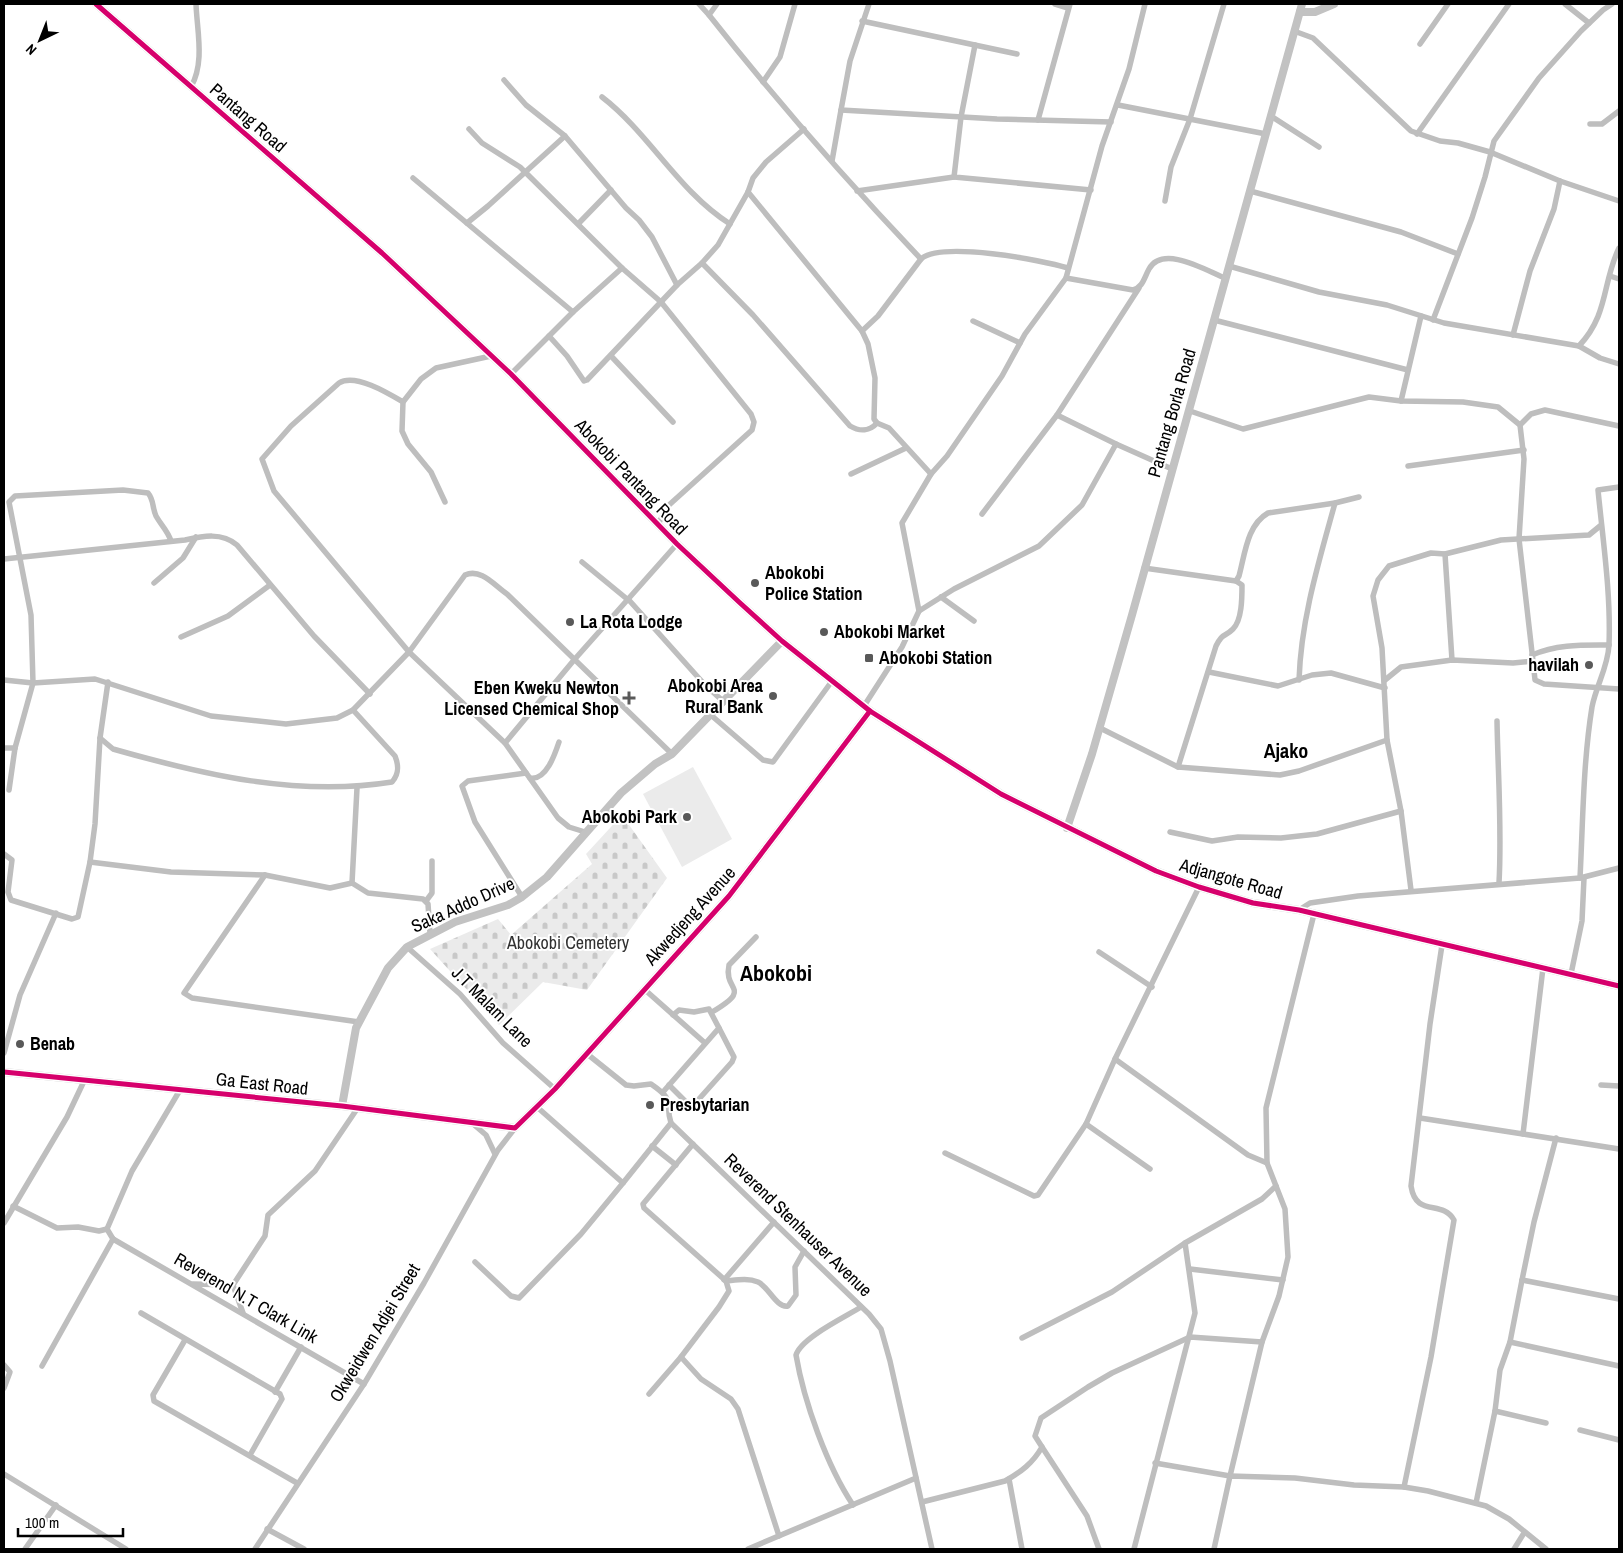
<svg xmlns="http://www.w3.org/2000/svg" width="1623" height="1553" font-family="'Archivo Narrow',sans-serif">
  <style>
    .cemetery { fill: url(#cemetery-stones) }
    .garden { fill: #ebebeb }
    .lines { fill: none; stroke-linecap: round; stroke-linejoin: round }
    .street { stroke: #bebebe; stroke-width: 5.5 }
    .secondary { stroke: #c2c2c2; stroke-width: 8 }
    .cycleway-casing { stroke: #fff; stroke-width: 8 }
    .cycleway { stroke: #d6006c; stroke-width: 5 }
    .poi-dot { fill: #595959; stroke: #fff; stroke-width: 2 }
    .labels { text-anchor: middle; stroke-width: 4; stroke-linejoin: round; paint-order: stroke }
    .street-label { font-size: 18px; fill: #000; stroke: #fff }
    .poi-label { font-size: 18px; font-weight: bold; fill: #000; stroke: #fff; text-anchor: start }
    .park-label { font-size: 18px; fill: #313131; stroke: #fff }
    .quarter-label { font-size: 20px; font-weight: bold; fill: #000; stroke: #fff }
    .district-label { font-size: 22px; font-weight: bold; fill: #000; stroke: #fff }
  </style>
  <defs>
    <pattern id="cemetery-stones" width="16" height="16" patternUnits="userSpaceOnUse" patternTransform="scale(1.25)"><rect width="16" height="16" fill="#ebebeb"/><path d="M2 7V4a2 2 0 0 1 4 0v3zM10 15v-3a2 2 0 0 1 4 0v3z" fill="#c8c8c8"/></pattern>
  </defs>
  <rect width="100%" height="100%" fill="#fff"/>
  <polygon class="cemetery" points="622,815 667,878 587,990 543,982 499,1025 430,949 498,919 511,935 592,864 586,854"/>
  <polygon class="garden" points="693,767 732,839 682,867 643,794"/>
  <g class="lines">
    <g class="street">
      <polyline points="699,4 709,15"/>
      <path d="M 717,4 L 709,15 C 776,100 847,181 921,259 C 941,241 1042,260 1068,268"/>
      <polyline points="869,4 850,61 841,110 997,119 1111,122"/>
      <polyline points="1055,4 1068,8"/>
      <polyline points="1565,4 1589,23"/>
      <polyline points="862,21 1017,54"/>
      <polyline points="1294,31 1313,38 1411,131 1440,141 1458,143 1490,152 1560,181 1619,201"/>
      <polyline points="1420,44 1448,4"/>
      <polyline points="975,45 961,117 954,177 1091,190"/>
      <polyline points="504,80 526,105 565,136 626,208 639,220 652,237 677,285"/>
      <polyline points="763,82 780,57 795,4"/>
      <path d="M 191,87 C 205,62 197,31 196,4"/>
      <path d="M 602,97 C 650,134 678,191 730,224"/>
      <polyline points="1118,105 1266,134"/>
      <polyline points="1271,116 1319,147"/>
      <polyline points="1038,120 1070,4"/>
      <polyline points="1590,124 1602,124 1619,111"/>
      <polyline points="469,129 482,143 520,167 622,268 573,312 511,374"/>
      <path d="M 804,129 L 766,162 L 753,178 L 748,192 L 718,245 L 702,263 L 753,315 L 850,426 C 860,432 870,431 877,423"/>
      <polyline points="1417,134 1509,4"/>
      <polyline points="832,161 841,110"/>
      <polyline points="413,178 573,312"/>
      <polyline points="857,191 954,177"/>
      <polyline points="1250,191 1401,232 1458,254"/>
      <polyline points="748,192 862,331 868,344 875,378 874,419 877,423 889,428 931,474"/>
      <polyline points="1165,201 1171,167 1190,119 1224,4"/>
      <polyline points="467,223 488,206 565,136"/>
      <polyline points="579,223 611,190"/>
      <polyline points="1229,266 1319,292 1387,305 1444,323 1579,346 1600,358 1619,364"/>
      <polyline points="622,268 661,302 751,414 754,422 752,430 669,505 658,524"/>
      <polyline points="1610,276 1619,279"/>
      <path d="M 1066,278 L 1133,290 C 1143,287 1144,278 1149,269 C 1163,244 1207,271 1225,278"/>
      <polyline points="1214,320 1408,370"/>
      <polyline points="1433,320 1472,218 1485,177 1494,141 1539,78 1581,31 1603,10 1612,4"/>
      <polyline points="973,321 1020,343"/>
      <polyline points="862,331 878,316 921,259"/>
      <polyline points="1513,335 1530,271 1554,209 1560,181"/>
      <polyline points="549,336 567,356 584,381 587,380 677,285 702,263"/>
      <path d="M 1579,346 C 1609,314 1602,283 1619,248"/>
      <polyline points="612,357 673,422"/>
      <polyline points="1401,401 1421,316"/>
      <path d="M 403,402 C 388,393 355,373 339,383 L 291,426 L 262,459 L 274,491 L 409,652 L 505,743 L 558,818 L 569,827 L 585,832"/>
      <polyline points="1190,411 1243,429 1369,397 1401,401 1463,402 1498,407 1520,425 1524,459 1519,539 1533,661 1513,663 1452,660 1401,667 1385,680"/>
      <polyline points="1057,415 1116,444"/>
      <polyline points="1520,425 1531,414 1545,410 1619,426"/>
      <polyline points="1408,466 1524,450"/>
      <polyline points="851,474 906,448"/>
      <polyline points="445,502 431,472 408,444 402,431 403,402 421,379 436,368 491,356"/>
      <polyline points="982,514 1057,415 1139,288"/>
      <polyline points="1445,554 1452,660"/>
      <path d="M 4,559 L 185,540 C 203,536 222,532 237,545 L 314,636 L 370,694"/>
      <polyline points="582,562 627,599"/>
      <path d="M 1144,568 L 1236,581 L 1239,576 C 1245,554 1247,525 1268,513 L 1335,503 L 1359,497"/>
      <polyline points="154,583 183,558 196,537"/>
      <polyline points="941,597 974,621"/>
      <polyline points="628,599 705,685 724,702"/>
      <polyline points="919,611 954,589 1039,546 1082,505 1116,444 1172,469"/>
      <polyline points="181,637 228,616 270,585"/>
      <path d="M 1532,655 C 1557,644 1582,645 1609,645"/>
      <polyline points="1533,661 1535,680 1544,684 1619,689"/>
      <polyline points="1209,672 1278,686 1312,675 1331,673 1385,688"/>
      <path d="M 4,680 L 33,683 L 95,679 L 211,716 L 286,724 L 337,718 L 353,710 L 409,652 L 465,575 C 481,568 494,585 507,594 L 672,754"/>
      <path d="M 1299,680 C 1301,619 1319,561 1335,503"/>
      <polyline points="864,706 902,647 919,611 902,523 931,474 947,456 1002,376 1025,334 1066,278 1102,146 1129,69 1145,4"/>
      <polyline points="712,716 763,760 773,762 832,681"/>
      <path d="M 1497,721 C 1498,775 1502,829 1499,883"/>
      <polyline points="1100,728 1178,767 1280,775 1299,771 1387,740"/>
      <path d="M 100,738 L 113,749 C 204,775 298,797 392,782 C 399,774 399,766 395,756 L 353,710"/>
      <polyline points="505,743 574,660 677,544"/>
      <polyline points="4,748 15,748"/>
      <path d="M 1178,767 L 1216,646 C 1223,632 1224,638 1233,629 C 1242,620 1242,598 1242,585 L 1236,581"/>
      <path d="M 530,778 C 546,781 555,754 559,742"/>
      <path d="M 9,790 L 15,748 L 33,683 L 31,615 L 9,502 L 15,496 L 123,490 L 148,493 C 154,500 152,507 156,516 C 161,525 168,531 171,541"/>
      <polyline points="1170,832 1212,841 1238,837 1281,838 1317,834 1401,811"/>
      <polyline points="4,854 12,860 8,892 11,900 72,919 78,917 90,862 95,824 100,738 108,682"/>
      <polyline points="90,862 171,872 265,875 330,888 352,883 368,893 423,899 428,904 430,933"/>
      <polyline points="265,875 184,993 192,998 359,1022"/>
      <path d="M 1580,878 C 1583,821 1583,763 1592,707 C 1596,686 1608,667 1609,645 C 1611,594 1603,541 1598,490 L 1619,487"/>
      <polyline points="352,883 357,788"/>
      <polyline points="1411,890 1401,811 1387,740 1382,648 1373,596 1378,580 1389,566 1431,553 1445,554 1501,540 1589,535 1600,526"/>
      <polyline points="522,897 475,822 462,786 468,781 526,773"/>
      <polyline points="426,901 432,893 432,861"/>
      <polyline points="1299,910 1310,903 1358,896 1580,878 1619,868"/>
      <polyline points="407,947 460,994 503,1043 555,1089"/>
      <polyline points="1099,952 1152,987"/>
      <polyline points="1571,974 1582,921 1584,878"/>
      <polyline points="644,989 705,1043"/>
      <path d="M 712,1012 C 754,987 723,992 729,965 L 756,937"/>
      <polyline points="4,1053 20,995 56,913"/>
      <path d="M 586,1053 L 626,1085 L 634,1086 L 651,1084 C 677,1102 664,1101 671,1123 L 869,1314 L 881,1329 L 890,1361 L 932,1549"/>
      <polyline points="1115,1059 1248,1155 1267,1163"/>
      <polyline points="669,1085 685,1101 692,1104 699,1099 732,1062 734,1057 719,1028"/>
      <polyline points="1601,1085 1619,1086"/>
      <polyline points="663,1092 719,1028 709,1009 694,1012 679,1010 673,1015"/>
      <polyline points="537,1107 623,1183 671,1123"/>
      <polyline points="1420,1118 1523,1134 1543,968"/>
      <polyline points="472,1123 486,1135 495,1154"/>
      <polyline points="1086,1124 1150,1169"/>
      <polyline points="1523,1134 1619,1149"/>
      <polyline points="1556,1138 1534,1222 1522,1280 1619,1299"/>
      <polyline points="652,1146 676,1165"/>
      <polyline points="945,1153 1034,1196 1038,1195 1086,1124 1115,1059 1199,887"/>
      <polyline points="13,1206 57,1228 78,1227 99,1231 107,1229"/>
      <polyline points="4,1223 67,1117 85,1079"/>
      <polyline points="113,1239 364,1384"/>
      <polyline points="113,1239 107,1229 132,1171 180,1090"/>
      <polyline points="475,1262 511,1296 519,1298 581,1234 623,1183"/>
      <polyline points="1190,1269 1283,1280"/>
      <polyline points="724,1280 774,1222"/>
      <path d="M 726,1281 C 737,1280 748,1278 758,1282 C 769,1287 776,1308 788,1306 L 796,1295 L 795,1267 L 804,1251"/>
      <polyline points="193,1284 233,1285"/>
      <polyline points="233,1285 265,1236 268,1215 315,1171 357,1109"/>
      <polyline points="233,1285 243,1313"/>
      <polyline points="141,1313 280,1394 282,1399 250,1455"/>
      <polyline points="1022,1338 1112,1292 1185,1243 1262,1199 1276,1186"/>
      <polyline points="185,1340 153,1395 154,1401 297,1483"/>
      <polyline points="1510,1342 1619,1366"/>
      <polyline points="681,1357 701,1379 731,1399 738,1409 779,1536"/>
      <polyline points="4,1365 10,1372 4,1388"/>
      <polyline points="42,1366 113,1239"/>
      <polyline points="275,1392 301,1347"/>
      <polyline points="649,1394 681,1357 719,1307 729,1291 726,1281 644,1208 643,1204 693,1144"/>
      <polyline points="1495,1411 1546,1423"/>
      <polyline points="1580,1430 1619,1440"/>
      <polyline points="1042,1447 1087,1516 1099,1549"/>
      <polyline points="1155,1463 1230,1476 1262,1342 1279,1296 1288,1257 1285,1209 1267,1163 1266,1108 1314,914"/>
      <polyline points="4,1474 126,1549"/>
      <polyline points="1009,1479 1022,1549"/>
      <path d="M 1404,1487 L 1431,1357 L 1454,1220 C 1442,1199 1416,1218 1411,1186 L 1430,1024 L 1442,945"/>
      <path d="M 922,1502 L 1005,1481 C 1021,1472 1033,1463 1042,1447 L 1035,1436 L 1041,1418 L 1088,1387 L 1112,1373 L 1190,1337 L 1262,1342"/>
      <polyline points="1476,1503 1495,1411 1500,1370 1510,1342 1522,1280"/>
      <path d="M 853,1505 C 827,1466 804,1402 796,1355 C 801,1338 845,1317 861,1307"/>
      <polyline points="267,1529 304,1549"/>
      <polyline points="25,1549 56,1505"/>
      <polyline points="255,1549 364,1384 424,1283 498,1150 515,1128"/>
      <polyline points="748,1549 916,1478"/>
      <polyline points="1134,1549 1195,1313 1185,1243"/>
      <polyline points="1214,1549 1230,1476 1295,1478 1354,1485 1404,1487 1428,1491 1486,1506 1509,1519 1546,1549"/>
      <polyline points="1514,1549 1524,1533"/>
    </g>
    <g class="secondary">
      <polyline points="96,4 382,253 511,374 677,544 739,602 782,641 870,711 1001,794 1156,871 1199,887 1253,903 1299,910 1619,986"/>
      <polyline points="1300,12 1315,12 1334,4"/>
      <polyline points="1067,828 1092,754 1132,615 1302,4"/>
      <polyline points="4,1072 342,1106 515,1128 555,1089 729,896 870,711"/>
      <polyline points="342,1106 356,1028 388,968 407,947 455,922 508,905 522,897 547,877 621,793 655,764 672,754 782,641"/>
    </g>
    <defs>
      <g id="cycleway">
        <polyline points="96,4 382,253 511,374 677,544 739,602 782,641 870,711 1001,794 1156,871 1199,887 1253,903 1299,910 1619,986"/>
        <polyline points="4,1072 342,1106 515,1128 555,1089 729,896 870,711"/>
      </g>
    </defs>
    <use href="#cycleway" class="cycleway-casing"/>
    <use href="#cycleway" class="cycleway"/>
  </g>
  <g class="poi-dot">
    <circle cx="755" cy="583" r="5"/>
    <circle cx="570" cy="622" r="5"/>
    <circle cx="824" cy="632" r="5"/>
    <rect x="864" y="653" width="10" height="10" rx="2.5"/>
    <circle cx="1589" cy="665" r="5"/>
    <circle cx="773" cy="696" r="5"/>
    <path d="M626.5 690.5h5v5h5v5h-5v5h-5v-5h-5v-5h5z"/>
    <circle cx="687" cy="817" r="5"/>
    <circle cx="20" cy="1044" r="5"/>
    <circle cx="650" cy="1105" r="5"/>
  </g>
  <g class="labels">
    <g class="street-label">
      <text transform="translate(248 118) rotate(41)" y="6">Pantang Road</text>
      <text transform="translate(1172 413) rotate(-74)" y="6">Pantang Borla Road</text>
      <text transform="translate(631 477) rotate(46)" y="6">Abokobi Pantang Road</text>
      <text transform="translate(1231 879) rotate(16)" y="6">Adjangote Road</text>
      <text transform="translate(463 905) rotate(-24)" y="6">Saka Addo Drive</text>
      <text transform="translate(690 916) rotate(-48)" y="6">Akwedjeng Avenue</text>
      <text transform="translate(492 1007) rotate(45)" y="6">J.T Malam Lane</text>
      <text transform="translate(262 1084) rotate(6)" y="6">Ga East Road</text>
      <text transform="translate(798 1225) rotate(44)" y="6">Reverend Stenhauser Avenue</text>
      <text transform="translate(246 1298) rotate(30)" y="6">Reverend N.T Clark Link</text>
      <text transform="translate(375 1333) rotate(-59)" y="6">Okweidwen Adjei Street</text>
    </g>
    <g class="poi-label">
      <text x="765" y="579">Abokobi<tspan x="765" dy="21">Police Station</tspan></text>
      <text x="580" y="628">La Rota Lodge</text>
      <text x="834" y="638">Abokobi Market</text>
      <text x="879" y="664">Abokobi Station</text>
      <text x="1579" y="671" text-anchor="end">havilah</text>
      <text x="763" y="692" text-anchor="end">Abokobi Area<tspan x="763" dy="21">Rural Bank</tspan></text>
      <text x="619" y="694" text-anchor="end">Eben Kweku Newton<tspan x="619" dy="21">Licensed Chemical Shop</tspan></text>
      <text x="677" y="823" text-anchor="end">Abokobi Park</text>
      <text x="30" y="1050">Benab</text>
      <text x="660" y="1111">Presbytarian</text>
    </g>
    <g class="park-label">
      <text x="568" y="949">Abokobi Cemetery</text>
    </g>
    <g class="quarter-label">
      <text x="1286" y="758">Ajako</text>
    </g>
    <g class="district-label">
      <text x="776" y="981">Abokobi</text>
    </g>
  </g>
  <rect width="1623" height="1553" fill="none" stroke="#000000" stroke-width="10"/>
  <g transform="translate(40 40) rotate(223)" stroke="#ffffff" stroke-width="4" paint-order="stroke">
  <path d="M0-4L9 19L0 12L-9 19Z" fill="#000000"/>
  <text y="-8" font-size="14" font-weight="bold" text-anchor="middle" fill="#000000">N</text>
  </g>
  <path d="M18 1528v8h105v-8" fill="none" stroke="#000000" stroke-width="2.5"/>
  <text x="25" y="1528" font-size="15" fill="#000000" stroke="#ffffff" stroke-width="4" paint-order="stroke">100 m</text>
</svg>
